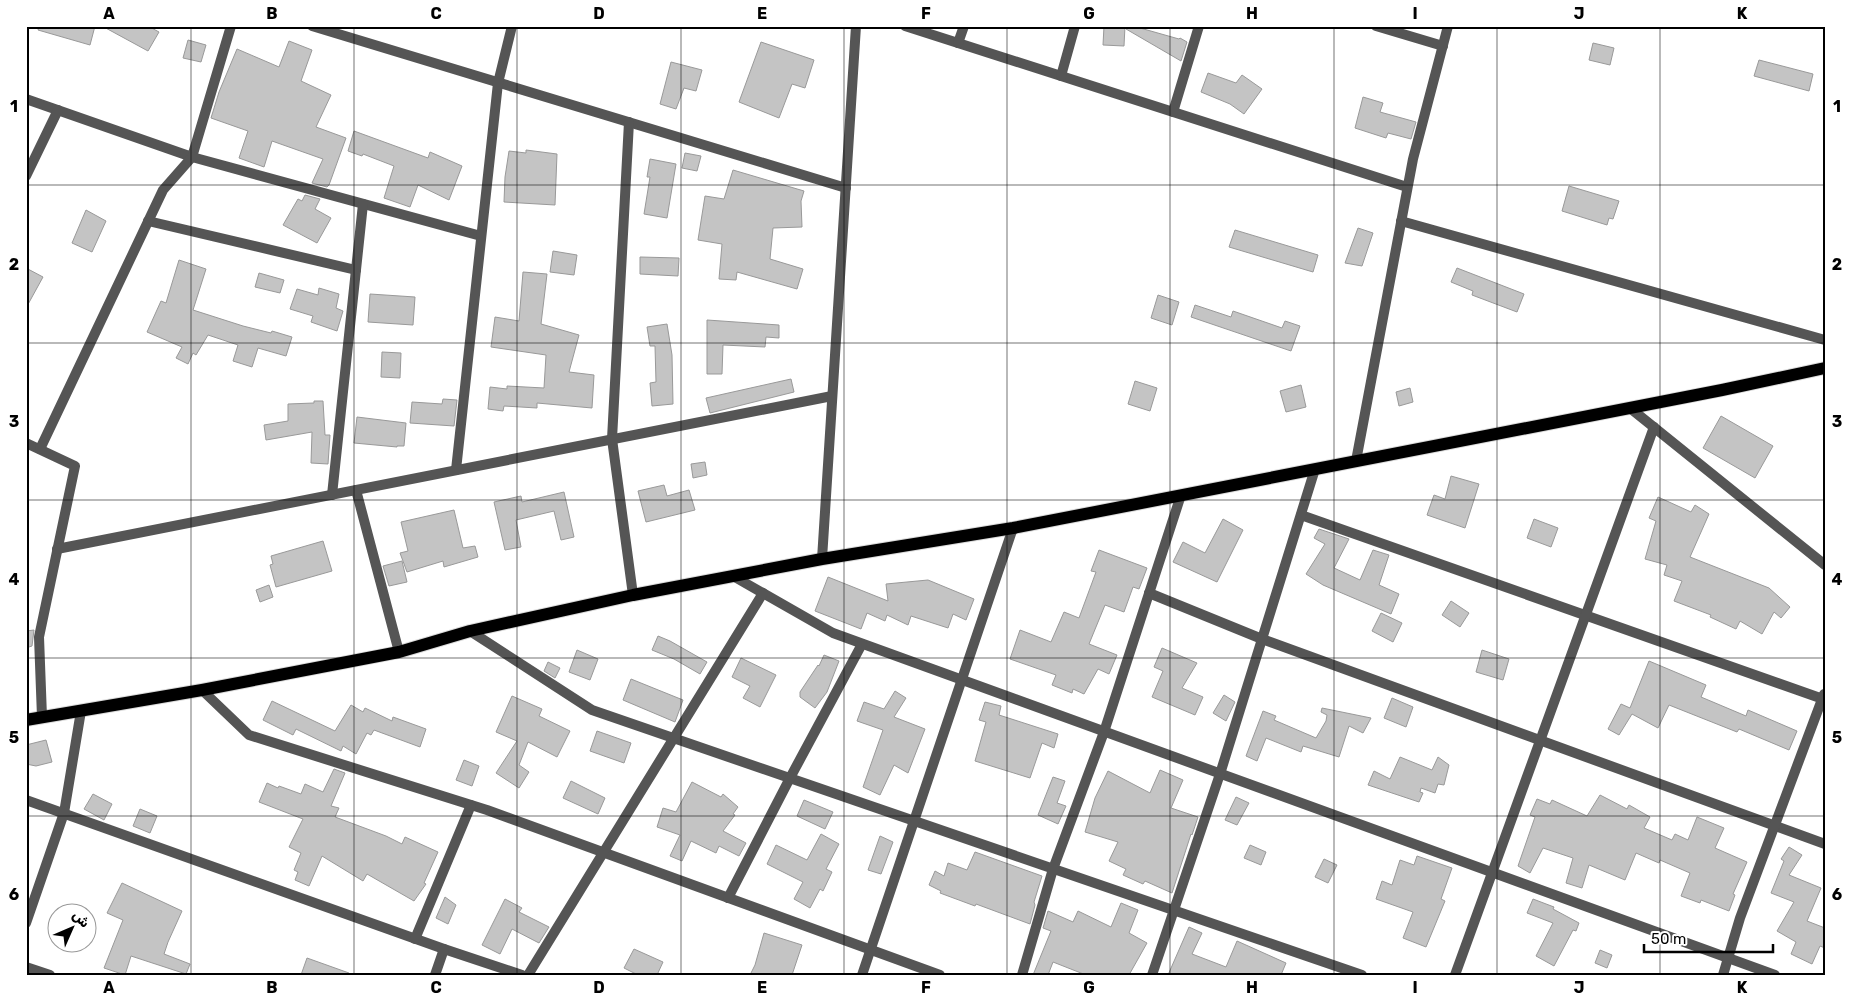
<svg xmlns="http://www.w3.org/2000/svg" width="1851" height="1001" font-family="Rubik,'Noto Sans Arabic',sans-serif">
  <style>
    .building { fill: #c4c4c4; stroke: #999 }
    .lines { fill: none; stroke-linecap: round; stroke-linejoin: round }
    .primary-casing { stroke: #dbdbdb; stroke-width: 14 }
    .minor { stroke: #555; stroke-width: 10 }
    .primary { stroke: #000; stroke-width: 12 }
    .grid { fill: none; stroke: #000; stroke-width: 1; stroke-opacity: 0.55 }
    .neatline { fill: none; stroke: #000; stroke-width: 2 }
    .grid-label { font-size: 16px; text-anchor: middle; font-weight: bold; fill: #000 }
  </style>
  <rect width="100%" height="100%" fill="#fff"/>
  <g class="building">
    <polygon points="39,26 95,26 90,45 38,30"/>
    <polygon points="102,26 148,26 159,32 148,51"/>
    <polygon points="1104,26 1125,26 1124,46 1103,45"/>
    <polygon points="1128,26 1133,26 1179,39 1180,38 1187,42 1181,61 1126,29"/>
    <polygon points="188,40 206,45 201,62 183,58"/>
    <polygon points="289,41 312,50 301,81 331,95 316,127 346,138 329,185 327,187 312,183 323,159 272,141 264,167 239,158 248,131 211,118 219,92 237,49 279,67"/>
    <polygon points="761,42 814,60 805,88 792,84 779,118 739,102"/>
    <polygon points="1593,43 1614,48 1610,65 1589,60"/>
    <polygon points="1759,60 1813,74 1809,91 1754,76"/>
    <polygon points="671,62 702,70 696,91 684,88 676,109 660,104"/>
    <polygon points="1208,73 1236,83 1242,75 1262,89 1244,114 1230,104 1201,92"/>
    <polygon points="1363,97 1383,103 1380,112 1416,122 1411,139 1388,133 1386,138 1355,128"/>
    <polygon points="354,131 428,158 430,152 462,166 449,200 418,185 410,207 384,198 394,166 363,154 362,156 348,151"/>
    <polygon points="526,150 557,154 555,205 504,202 505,177 509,151 526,153"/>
    <polygon points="685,153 701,156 697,171 682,168"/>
    <polygon points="650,159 676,164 667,218 644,214 650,177 647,177"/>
    <polygon points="733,170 804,191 801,201 802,227 773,228 770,259 803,269 797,289 737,272 736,280 719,279 722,244 698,240 705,196 724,199"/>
    <polygon points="1569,186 1619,201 1613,219 1609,218 1607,225 1562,211"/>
    <polygon points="305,195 320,199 315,209 331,218 317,243 283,225 298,199 302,201"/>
    <polygon points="86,210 106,221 92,252 72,243"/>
    <polygon points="1358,228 1373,233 1362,266 1345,263"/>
    <polygon points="1235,230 1318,255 1313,272 1229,247"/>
    <polygon points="553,251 577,255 574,275 550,272"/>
    <polygon points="640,257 679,258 678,276 640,274"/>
    <polygon points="179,260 206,269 193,310 243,326 271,333 272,331 292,337 286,356 258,348 252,367 233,361 238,345 208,335 196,355 193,353 188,364 176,358 182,347 147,332 161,301 166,303"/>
    <polygon points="26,268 43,277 26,308"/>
    <polygon points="1457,268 1524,294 1517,312 1472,295 1473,291 1451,282"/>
    <polygon points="523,272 547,274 541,324 579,335 569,372 594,375 592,408 537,403 537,408 504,406 503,411 488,409 490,387 507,389 507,386 544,388 546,355 491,347 495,317 519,321"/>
    <polygon points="259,273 284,280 280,293 255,287"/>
    <polygon points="319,288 339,294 336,308 343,311 337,331 311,322 313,316 290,309 297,289 318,295"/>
    <polygon points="370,294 415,297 413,325 368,322"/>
    <polygon points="1158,295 1179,302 1172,325 1151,318"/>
    <polygon points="1195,305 1231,317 1233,311 1282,328 1285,321 1300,326 1291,351 1191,317"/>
    <polygon points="707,320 779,325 779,338 766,337 765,347 723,345 722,374 707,374"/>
    <polygon points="667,324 672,355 673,404 652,406 650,383 656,382 655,346 650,346 647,327"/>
    <polygon points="382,352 401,353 400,378 381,377"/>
    <polygon points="791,379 794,392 710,413 706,398"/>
    <polygon points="1135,381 1157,388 1150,411 1128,404"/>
    <polygon points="1301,385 1306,407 1286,412 1280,391"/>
    <polygon points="1410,388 1413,402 1399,406 1396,392"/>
    <polygon points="443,399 457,400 454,426 410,423 412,402 442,404"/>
    <polygon points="314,401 323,401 325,435 330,435 328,464 311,463 312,432 266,440 264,425 288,421 288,404 314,403"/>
    <polygon points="1721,416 1773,446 1755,478 1703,448"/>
    <polygon points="357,417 406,423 404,446 397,446 397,447 354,443"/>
    <polygon points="705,462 707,475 693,478 691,464"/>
    <polygon points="1451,476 1479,484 1465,528 1427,515 1434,495 1445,499"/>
    <polygon points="664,485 667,496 689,490 695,510 646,522 638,491"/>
    <polygon points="564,492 574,537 561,540 554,511 516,520 521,547 505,550 494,502 521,496 522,502"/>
    <polygon points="1658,497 1691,512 1695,505 1709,514 1690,557 1769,588 1790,607 1781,618 1774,612 1762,634 1740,621 1736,629 1710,617 1711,615 1674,601 1682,581 1664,575 1667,565 1645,559 1656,521 1649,518"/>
    <polygon points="454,510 463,548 475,546 478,557 444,567 443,561 407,572 400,553 408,551 401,522"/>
    <polygon points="1223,519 1243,530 1217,582 1173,562 1183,542 1205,553"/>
    <polygon points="1534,519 1558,528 1551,547 1527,538"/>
    <polygon points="1319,529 1349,539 1334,568 1360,580 1373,550 1389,555 1379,585 1399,594 1391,614 1323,585 1306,574 1325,544 1314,538"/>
    <polygon points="323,541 332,571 276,587 270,565 273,564 271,556"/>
    <polygon points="1099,550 1147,568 1139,589 1133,587 1124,612 1105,605 1089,644 1117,655 1109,674 1098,669 1084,694 1073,689 1072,693 1052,685 1056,675 1010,659 1020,630 1051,642 1064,612 1079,618 1096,572 1091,571"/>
    <polygon points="402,561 407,582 389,586 383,566"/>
    <polygon points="828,577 888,601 886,584 928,580 974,599 966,620 953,614 948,628 911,616 908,625 887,615 885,621 867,613 861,629 815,611"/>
    <polygon points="269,585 273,597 260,602 256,590"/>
    <polygon points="1451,601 1469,613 1460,627 1442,615"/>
    <polygon points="1381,613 1402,623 1393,642 1372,631"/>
    <polygon points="34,630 32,646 26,648 26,631"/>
    <polygon points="658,636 670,641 707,662 700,674 674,659 652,650"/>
    <polygon points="1162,648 1197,663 1182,688 1203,697 1195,715 1152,697 1163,671 1154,667"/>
    <polygon points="577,650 598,659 590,680 569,672"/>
    <polygon points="1482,650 1509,659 1503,680 1476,672"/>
    <polygon points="824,655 839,661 827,692 815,708 800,697 800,692 818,665 819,666"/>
    <polygon points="741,658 776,675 760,707 743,698 750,686 732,677"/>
    <polygon points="1649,661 1706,685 1701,697 1746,716 1748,710 1797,731 1789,750 1739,729 1737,732 1669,705 1658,728 1632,714 1619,735 1608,729 1621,704 1630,708"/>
    <polygon points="548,662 560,668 555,678 544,671"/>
    <polygon points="631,679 683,700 675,722 623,700"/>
    <polygon points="895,691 906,698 894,717 925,729 908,773 894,765 880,795 863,787 883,730 857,721 864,702 884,709"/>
    <polygon points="1224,695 1235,702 1226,721 1213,713"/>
    <polygon points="512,696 542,709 539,716 570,731 557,757 528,742 519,765 529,772 519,788 496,773 517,741 496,732"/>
    <polygon points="1392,698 1413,707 1406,727 1384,718"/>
    <polygon points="272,701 335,731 351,705 363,712 365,708 392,721 393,717 426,729 420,747 374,730 371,735 367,733 356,754 343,746 341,751 296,729 293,735 263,720"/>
    <polygon points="985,702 1001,706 999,715 1058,734 1054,748 1042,743 1030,778 975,761 986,722 979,720"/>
    <polygon points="1322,708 1371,718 1363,733 1349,726 1339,757 1303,746 1301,752 1266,738 1257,761 1246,756 1263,711 1276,716 1274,720 1316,738 1326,721 1327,715 1321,712"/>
    <polygon points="597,731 631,743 624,763 590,751"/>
    <polygon points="46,740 52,762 36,766 26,764 26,745"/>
    <polygon points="1400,757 1432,770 1438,757 1449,765 1444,785 1438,784 1435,793 1421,788 1420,792 1423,793 1419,802 1368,785 1374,771 1390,779"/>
    <polygon points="464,760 479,766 472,786 456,780"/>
    <polygon points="334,769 345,773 331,806 339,808 335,817 386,836 402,844 405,837 438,852 424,883 426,884 414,901 367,874 363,881 322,856 309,886 295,880 298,872 294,870 301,853 289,847 303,819 259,802 267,783 278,788 279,786 301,794 305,784 323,792"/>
    <polygon points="1160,770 1183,780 1171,808 1198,817 1192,835 1191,834 1172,893 1145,881 1143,884 1123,875 1126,869 1109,861 1118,842 1085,832 1095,798 1108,771 1150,793"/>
    <polygon points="1053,777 1065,781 1057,803 1066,806 1058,824 1038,815"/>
    <polygon points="571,781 605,798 598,814 563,798"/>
    <polygon points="692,782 721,797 723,794 738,807 733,814 735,815 723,831 746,843 739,856 719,846 716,853 691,841 682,861 670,856 680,835 657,827 663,808 676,812"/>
    <polygon points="93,794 112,804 104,820 84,809"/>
    <polygon points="1600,795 1627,809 1629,805 1650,817 1644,828 1672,840 1675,834 1688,840 1697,817 1724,828 1715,848 1747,862 1733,894 1735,895 1729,911 1701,900 1700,903 1681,896 1690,873 1660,860 1659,863 1636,853 1625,880 1589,865 1582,888 1566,883 1573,858 1543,848 1530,873 1518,866 1535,817 1530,815 1537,799 1550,804 1552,800 1587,816"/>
    <polygon points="1236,797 1249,803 1237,825 1225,820"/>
    <polygon points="804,800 833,812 825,829 797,816"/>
    <polygon points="140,809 157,816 150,833 133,826"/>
    <polygon points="821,834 839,844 826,869 832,872 823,891 820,889 810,908 794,899 803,882 767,864 776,845 807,860"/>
    <polygon points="880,836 893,842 881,874 868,870"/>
    <polygon points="1250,845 1266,852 1261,865 1244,858"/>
    <polygon points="1789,847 1802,855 1789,875 1821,888 1807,921 1825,928 1825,948 1820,946 1812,964 1791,954 1796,942 1777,931 1794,902 1771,893 1784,861 1781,859"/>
    <polygon points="975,852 1042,876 1034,902 1035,905 1030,924 976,904 975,906 940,893 941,891 929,885 935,871 944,876 948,863 967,870"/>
    <polygon points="1417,856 1452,868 1441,899 1445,901 1426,947 1403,938 1413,912 1376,899 1382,881 1392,885 1400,860 1414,865"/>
    <polygon points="1324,859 1337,865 1328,883 1315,877"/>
    <polygon points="122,883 182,911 168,942 164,954 190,964 186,974 131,956 125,975 104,968 123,920 107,913"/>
    <polygon points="445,897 456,905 448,924 436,918"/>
    <polygon points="505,899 522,908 519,912 549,927 539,943 512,929 500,954 482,945"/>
    <polygon points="1533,899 1554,907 1553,909 1579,923 1576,931 1573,930 1554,966 1536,956 1553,923 1527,913"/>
    <polygon points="1121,903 1138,910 1129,933 1147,943 1129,975 1086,975 1053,962 1048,975 1033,975 1051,931 1043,928 1048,911 1073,922 1078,911 1111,927"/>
    <polygon points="1189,927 1202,933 1192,954 1226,967 1237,941 1286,963 1281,975 1168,975"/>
    <polygon points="764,933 802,945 792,975 750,975 755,965"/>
    <polygon points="634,949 663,962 657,975 638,975 624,968"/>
    <polygon points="1600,950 1612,955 1607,968 1595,963"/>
    <polygon points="307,958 349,973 349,975 301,975"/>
  </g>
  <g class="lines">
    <defs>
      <polyline id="primary" points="26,720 202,690 399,652 470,631 633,595 822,559 1013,528 1722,390 1825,368"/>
    </defs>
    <use href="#primary" class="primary-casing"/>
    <g class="minor">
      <polyline points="312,26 846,188"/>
      <polyline points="905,26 1407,187"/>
      <polyline points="1376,26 1443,46"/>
      <polyline points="958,43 964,26"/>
      <polyline points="1061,76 1075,26"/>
      <polyline points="26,99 192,157 231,26"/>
      <polyline points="1173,112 1199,26"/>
      <polyline points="629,122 612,439 633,595"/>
      <polyline points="26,176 58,110"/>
      <polyline points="148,221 356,270"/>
      <polyline points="1401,221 1825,340"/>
      <polyline points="1630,408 1825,565"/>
      <polyline points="26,443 75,466 39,637 42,717"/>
      <polyline points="40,449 163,190 192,157 481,236"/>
      <polyline points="1356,461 1413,159 1448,26"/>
      <polyline points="456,470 498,83 512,26"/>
      <polyline points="356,490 399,652"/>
      <polyline points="332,495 363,204"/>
      <polyline points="1301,515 1823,699"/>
      <polyline points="57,549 832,396"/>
      <polyline points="822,559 856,26"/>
      <polyline points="733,576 833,633 1775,975"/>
      <polyline points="1149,593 1262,639 1825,844"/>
      <polyline points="470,631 592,710 1362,975"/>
      <polyline points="202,690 249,735 487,810 940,975"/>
      <polyline points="26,800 444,949 522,975"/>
      <polyline points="728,898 790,778 862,644"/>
      <polyline points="26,923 64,813 81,711"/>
      <polyline points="415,939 471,805"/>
      <polyline points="26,967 50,975"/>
      <polyline points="435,975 444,949"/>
      <polyline points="528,975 763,593"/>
      <polyline points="862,975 1013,528"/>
      <polyline points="1022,975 1053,869 1104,732 1181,495"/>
      <polyline points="1152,975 1220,774 1315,469"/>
      <polyline points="1455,975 1654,427"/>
      <polyline points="1723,975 1740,918 1824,694"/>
    </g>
    <use href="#primary" class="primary"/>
  </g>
  <path class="grid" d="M 191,26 L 191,975M 354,26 L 354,975M 517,26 L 517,975M 681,26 L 681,975M 844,26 L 844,975M 1007,26 L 1007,975M 1170,26 L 1170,975M 1334,26 L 1334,975M 1497,26 L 1497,975M 1660,26 L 1660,975M 26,185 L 1825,185M 26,343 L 1825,343M 26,500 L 1825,500M 26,658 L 1825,658M 26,816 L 1825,816"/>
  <rect width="1851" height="1001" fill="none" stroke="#ffffff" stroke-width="55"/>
  <g transform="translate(72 928) rotate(45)"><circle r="24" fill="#ffffff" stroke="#999999"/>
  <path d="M0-4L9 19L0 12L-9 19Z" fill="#000000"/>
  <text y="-8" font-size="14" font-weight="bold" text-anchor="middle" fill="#000000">ش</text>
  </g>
  <path d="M1644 944v8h129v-8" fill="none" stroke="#000000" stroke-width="2.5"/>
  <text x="1651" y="944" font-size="15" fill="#000000" stroke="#ffffff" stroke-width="4" paint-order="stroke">50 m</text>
  <rect x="28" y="28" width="1796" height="946" class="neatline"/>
  <g class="grid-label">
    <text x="109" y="19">A</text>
    <text x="272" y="19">B</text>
    <text x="436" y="19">C</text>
    <text x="599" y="19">D</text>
    <text x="762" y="19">E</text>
    <text x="926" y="19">F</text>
    <text x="1089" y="19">G</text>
    <text x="1252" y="19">H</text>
    <text x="1415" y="19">I</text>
    <text x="1579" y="19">J</text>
    <text x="1742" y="19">K</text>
    <text x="14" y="112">1</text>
    <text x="1837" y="112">1</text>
    <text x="14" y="270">2</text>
    <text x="1837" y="270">2</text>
    <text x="14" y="427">3</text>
    <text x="1837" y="427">3</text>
    <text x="14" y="585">4</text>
    <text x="1837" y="585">4</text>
    <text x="14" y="743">5</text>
    <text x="1837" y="743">5</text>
    <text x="14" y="900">6</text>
    <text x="1837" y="900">6</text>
    <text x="109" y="993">A</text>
    <text x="272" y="993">B</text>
    <text x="436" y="993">C</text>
    <text x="599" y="993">D</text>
    <text x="762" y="993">E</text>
    <text x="926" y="993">F</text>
    <text x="1089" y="993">G</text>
    <text x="1252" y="993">H</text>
    <text x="1415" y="993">I</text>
    <text x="1579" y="993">J</text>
    <text x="1742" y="993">K</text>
  </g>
</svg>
